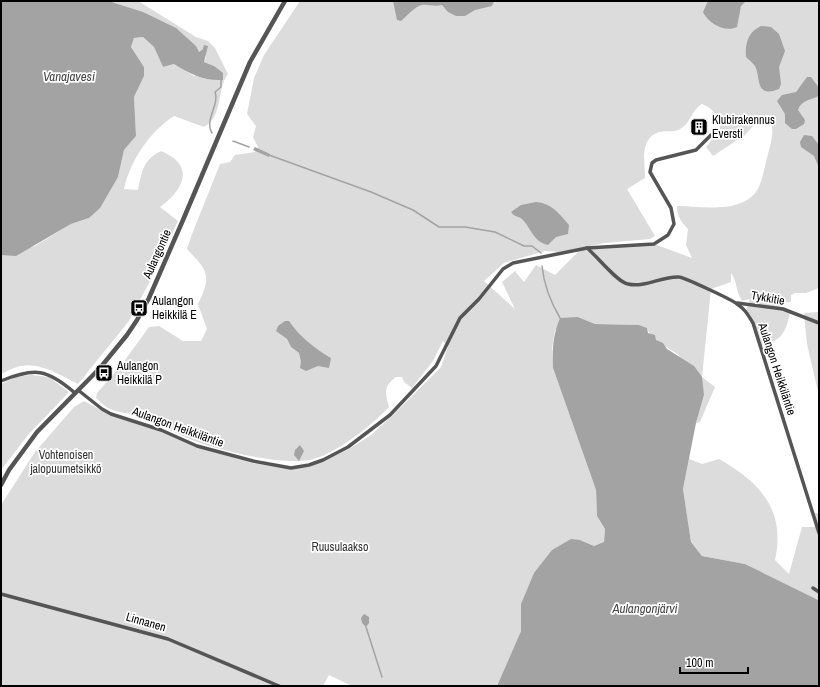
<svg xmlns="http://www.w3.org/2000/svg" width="820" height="687" font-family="'Archivo Narrow',sans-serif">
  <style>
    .green { fill: #dcdcdc; fill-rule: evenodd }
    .water { fill: #a3a3a3 }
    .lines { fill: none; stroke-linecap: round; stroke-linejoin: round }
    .stream { stroke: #a3a3a3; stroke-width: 1.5 }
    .minor { stroke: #555; stroke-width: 3.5 }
    .tertiary { stroke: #555; stroke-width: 4.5 }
    .labels { text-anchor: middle; stroke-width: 3.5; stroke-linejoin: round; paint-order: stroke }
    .poi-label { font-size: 12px; fill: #000; stroke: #fff; text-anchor: start }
    .street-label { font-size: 12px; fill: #000; stroke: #fff }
    .park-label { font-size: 12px; fill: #333; stroke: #fff }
    .water-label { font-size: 13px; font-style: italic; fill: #444; stroke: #fff }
  </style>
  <rect width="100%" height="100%" fill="#fff"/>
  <g class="green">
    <path d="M 108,1 L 138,1 L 196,37 L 208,41 L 215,48 L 228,74 C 216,89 224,116 204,127 L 174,116 C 150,131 130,161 124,189 L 138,190 C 142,171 143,160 161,151 C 195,165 185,189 160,207 L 178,221 L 149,283 L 129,321 L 78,384 C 62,376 40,362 21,366 C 15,367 7,371 1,374 L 1,255 L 35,246 L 71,224 L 89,218 L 118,177 L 124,150 L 136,136 L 134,97 L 144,76 L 144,67 L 131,47 L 134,38 L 143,37 L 154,47 L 163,67 L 174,64 L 194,76 L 214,66 L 204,62 L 206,57 L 203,49 L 199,52 Z"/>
    <path d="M 300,1 L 819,1 L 819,288 L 806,293 L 795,293 L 791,295 L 791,302 L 778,303 L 782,309 L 790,312 C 786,333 781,342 759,346 L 753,323 L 746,311 L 750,299 L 742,301 C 735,290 738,283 731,273 L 731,282 L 711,289 L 702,377 L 715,387 L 700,422 L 696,423 L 704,395 C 698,386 683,358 676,353 C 667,347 650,339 647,328 L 639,325 L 595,324 L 578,317 L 555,330 L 552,349 L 553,368 L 596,490 L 597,516 L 605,529 L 604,543 L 594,546 L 580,540 L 521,604 L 521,631 L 497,686 L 352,686 L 329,675 L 323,686 L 1,686 L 1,505 L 35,452 L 74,407 L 84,401 L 112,416 L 160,431 L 196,447 L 252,463 L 292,469 L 324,461 L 349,449 L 371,435 L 391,417 L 441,367 L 448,347 L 443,341 L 433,361 L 412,388 L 404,382 L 402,377 L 396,377 C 383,387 385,392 389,407 C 372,425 334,456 309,460 C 279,465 215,450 187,438 C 171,431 156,422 140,416 C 130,413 117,413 108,408 C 104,406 100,401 96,398 L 97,393 L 120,367 L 149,327 L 159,326 L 183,341 L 201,341 L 207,329 L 198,304 C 212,275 208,271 187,249 L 192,234 L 220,164 L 230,162 L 235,155 L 255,152 L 258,147 L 253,137 L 256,126 L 247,114 L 254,78 L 264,55 ZM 702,104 C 714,109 720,117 720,130 L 706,147 L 713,156 L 745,135 L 761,117 L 766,116 C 776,127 772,138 769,150 C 766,161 762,184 756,192 C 739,214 701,206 677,206 C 677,216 681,222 688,229 L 686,245 L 692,258 L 654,244 L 580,250 L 555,275 L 536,265 L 524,282 L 515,271 L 502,282 L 515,309 L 484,281 L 504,263 L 545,251 L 559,252 L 605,243 L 650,239 L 655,236 L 627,189 L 645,178 C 645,162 639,139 659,132 C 666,130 673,133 680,129 C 691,123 692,109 702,104 ZM 289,322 C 300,337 313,348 331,358 L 313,368 L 301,362 L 299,353 L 291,347 L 287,339 L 277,331 Z"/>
    <polygon points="819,312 819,396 807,344 804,313"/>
    <polygon points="32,375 49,377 69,392 28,435 1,470 1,384 18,376"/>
    <path d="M 689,459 L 702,464 L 719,459 C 760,482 786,510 775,560 L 789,574 L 802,527 L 816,527 L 812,513 L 819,513 L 819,602 L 745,564 L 702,556 L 691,542 L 683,489 Z"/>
  </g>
  <g class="water">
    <path d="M 1,1 L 108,1 L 143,12 L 176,28 L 196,46 L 199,52 L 203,49 L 204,45 L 208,46 L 204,62 L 214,66 L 223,73 L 223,80 C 204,81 190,74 174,64 L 163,67 L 154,47 L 143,37 L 134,38 L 131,47 L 144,67 L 144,76 L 134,97 L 136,136 L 124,150 L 118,177 L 100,208 L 89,218 L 71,224 L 16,256 L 1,255 Z"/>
    <path d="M 393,1 L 494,1 L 492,6 L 475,10 L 465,16 L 456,16 L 448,12 L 442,5 C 434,7 428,4 422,5 C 415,6 407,16 401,21 L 397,20 Z"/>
    <path d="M 708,1 L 746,1 L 741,6 L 737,27 C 725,33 708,23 703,12 Z"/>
    <path d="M 761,26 L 771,27 L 779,34 L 785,51 L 779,67 L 781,84 L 779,89 C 754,99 761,76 755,66 C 753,63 749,60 746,57 C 745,43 748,32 761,26 Z"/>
    <path d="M 807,77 L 811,77 L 819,88 L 819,96 C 811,100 801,100 798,110 L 805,120 L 804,124 L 796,129 L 792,129 L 785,123 L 785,114 L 777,101 L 782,95 L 796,92 Z"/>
    <polygon points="804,135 812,136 819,145 819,168 814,156 801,147 800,142"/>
    <polygon points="255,147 270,154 269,157 253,150"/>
    <path d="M 536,202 C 551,203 560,214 569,225 L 568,234 L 556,237 L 548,245 C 533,242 530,226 522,219 C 518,216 514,217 511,212 L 521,205 Z"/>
    <path d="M 578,317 L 595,324 L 639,325 L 647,328 L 648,333 L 655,335 L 656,340 L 663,343 L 667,349 L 694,366 L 702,377 L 704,395 L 696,423 L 683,489 L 691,542 L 702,556 L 745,564 L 818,600 L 819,686 L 497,686 L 521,631 L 521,604 L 534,573 L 552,550 L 571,539 L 580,540 L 594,546 L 604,542 L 605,529 L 597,516 L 596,490 L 553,368 C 552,350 553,335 560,318 Z"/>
    <path d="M 285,321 L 289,321 C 300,337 314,348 331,358 L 329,368 L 318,366 L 306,371 L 300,368 L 301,362 L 299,353 L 291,347 L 287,339 L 276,331 L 278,326 Z"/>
    <polygon points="300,445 304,451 299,461 294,455 295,450"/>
    <polygon points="364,614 369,617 369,623 366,627 362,623 361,618"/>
  </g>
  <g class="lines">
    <g class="stream">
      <path d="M 212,133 C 204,120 220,104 215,92 L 221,87 L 221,80"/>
      <polyline points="233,141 249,147"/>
      <polyline points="269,155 371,192 413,210 439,227 465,227 495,232 524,246 532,246 541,253"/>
      <path d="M 542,266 C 544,286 550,301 560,318"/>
      <polyline points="366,627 382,677"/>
    </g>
    <g class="minor">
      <polyline points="587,248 654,244 668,235 674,224 671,208 650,172 652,163 656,160 696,150 711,135"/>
      <polyline points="737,303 783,309 819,323"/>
      <path d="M 1,381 C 35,367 47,369 75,393"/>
      <path d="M 78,390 L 102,409 L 111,414 L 161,430 L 197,446 L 253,461 L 291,468 L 309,465 L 323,460 L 348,447 L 390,415 L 436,366 L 460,318 L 479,299 L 503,269 L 513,263 L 587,248 C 597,256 618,283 628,284 C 645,288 662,276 679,277 C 683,277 733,300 737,304 C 745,309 748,315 753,323 L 819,533"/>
      <polyline points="813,588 819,592"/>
      <polyline points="1,594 168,639 279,686"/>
    </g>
    <polyline class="tertiary" points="1,485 9,470 37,432 100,368 127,335 137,320 149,298 183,220 250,62 285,1"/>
  </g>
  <defs>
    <symbol id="building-square" viewBox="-11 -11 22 22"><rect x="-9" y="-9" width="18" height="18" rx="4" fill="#000" stroke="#fff"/><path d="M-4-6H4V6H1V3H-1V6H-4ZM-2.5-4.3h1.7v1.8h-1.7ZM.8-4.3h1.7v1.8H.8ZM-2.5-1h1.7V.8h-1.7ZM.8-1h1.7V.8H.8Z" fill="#fff"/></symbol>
    <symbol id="bus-square" viewBox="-11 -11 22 22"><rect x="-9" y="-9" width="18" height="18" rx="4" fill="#000" stroke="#fff"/><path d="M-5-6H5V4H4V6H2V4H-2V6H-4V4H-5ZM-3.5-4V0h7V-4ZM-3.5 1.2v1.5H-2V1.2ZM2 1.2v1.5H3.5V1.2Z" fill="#fff"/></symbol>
  </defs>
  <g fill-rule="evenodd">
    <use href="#building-square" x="689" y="117" width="20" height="20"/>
    <use href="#bus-square" x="129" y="298" width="20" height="20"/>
    <use href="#bus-square" x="94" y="363" width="20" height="20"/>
  </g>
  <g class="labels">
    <g class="poi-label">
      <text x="712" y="124">Klubirakennus<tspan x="712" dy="14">Eversti</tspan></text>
      <text x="152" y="305">Aulangon<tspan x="152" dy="14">Heikkilä E</tspan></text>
      <text x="117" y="370">Aulangon<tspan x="117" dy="14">Heikkilä P</tspan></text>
    </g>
    <g class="street-label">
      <text transform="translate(157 254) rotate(-66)" y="4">Aulangontie</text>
      <text transform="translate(768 298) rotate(10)" y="4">Tykkitie</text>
      <text transform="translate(777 369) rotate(72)" y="4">Aulangon Heikkiläntie</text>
      <text transform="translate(178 427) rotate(20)" y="4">Aulangon Heikkiläntie</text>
      <text transform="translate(146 622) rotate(16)" y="4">Linnanen</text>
    </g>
    <g class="park-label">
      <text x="66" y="459">Vohtenoisen<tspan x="66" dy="14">jalopuumetsikkö</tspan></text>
      <text x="340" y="551">Ruusulaakso</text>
    </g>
    <g class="water-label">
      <text x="69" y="81">Vanajavesi</text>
      <text x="645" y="613">Aulangonjärvi</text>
    </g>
  </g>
  <rect width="820" height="687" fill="none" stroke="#000000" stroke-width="4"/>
  <path d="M680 667v6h68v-6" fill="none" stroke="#000000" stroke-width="2"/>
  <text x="686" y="667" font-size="12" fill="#000000" stroke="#ffffff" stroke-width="3" paint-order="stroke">100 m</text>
</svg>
